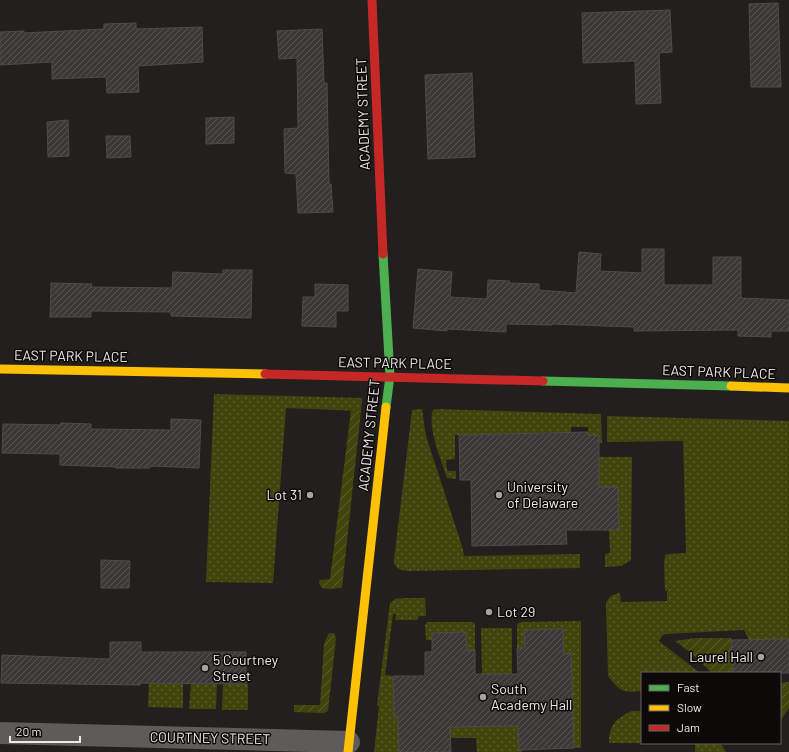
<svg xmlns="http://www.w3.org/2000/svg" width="789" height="752" font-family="Barlow,sans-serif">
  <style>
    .grass { fill: url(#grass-dots) }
    .garden { fill: url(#garden-furrows) }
    .building { fill: url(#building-hatch); stroke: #4e4c4a }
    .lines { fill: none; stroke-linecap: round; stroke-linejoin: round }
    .street { stroke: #5d5c5b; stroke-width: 22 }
    .fast { stroke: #4caf50; stroke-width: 9 }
    .slow { stroke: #ffc107; stroke-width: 9 }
    .jam { stroke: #c62828; stroke-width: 9 }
    .poi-dot { fill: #a6a2a0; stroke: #0c0908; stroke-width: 1.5 }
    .labels { text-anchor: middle; stroke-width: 3; stroke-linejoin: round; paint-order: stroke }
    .street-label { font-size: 14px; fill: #ede9e7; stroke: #0c0908 }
    .poi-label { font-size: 14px; fill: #ede9e7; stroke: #0c0908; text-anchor: start }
  </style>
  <defs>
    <pattern id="grass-dots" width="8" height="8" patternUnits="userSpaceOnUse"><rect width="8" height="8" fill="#41450d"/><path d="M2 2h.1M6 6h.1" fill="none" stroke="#5d6030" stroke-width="1.8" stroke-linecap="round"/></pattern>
    <pattern id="garden-furrows" width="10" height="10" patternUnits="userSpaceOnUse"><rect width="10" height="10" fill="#41450d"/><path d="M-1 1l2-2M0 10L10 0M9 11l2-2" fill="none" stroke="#5d6030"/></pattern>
    <pattern id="building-hatch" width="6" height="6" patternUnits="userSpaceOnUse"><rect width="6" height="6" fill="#3b3937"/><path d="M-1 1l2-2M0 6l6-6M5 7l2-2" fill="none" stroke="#585654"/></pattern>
  </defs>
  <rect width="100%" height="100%" fill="#221f1d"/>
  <g class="grass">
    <polygon points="214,394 362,398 361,411 286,408 273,583 206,582"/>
    <path d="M 422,409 L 426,436 L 463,549 L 464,556 L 580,554 L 580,568 L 407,571 C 400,570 394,568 394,560 L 412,410 Z"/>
    <path d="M 435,409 L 601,414 L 602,443 L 599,443 L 588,435 L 588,427 L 571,427 L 571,435 L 566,436 L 566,432 L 455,435 L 455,459 L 446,460 L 447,471 L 456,471 L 456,479 L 447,478 C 441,458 429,434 432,412 Z"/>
    <path d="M 607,416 L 789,421 L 789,639 L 749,640 L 744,630 L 665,634 L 662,636 L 659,641 L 700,673 L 642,673 L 642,691 C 623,693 620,692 608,676 L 606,604 C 608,597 613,594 620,593 L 621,602 L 667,601 L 667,591 L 665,591 L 664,564 L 665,555 L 669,554 L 686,553 L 683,441 L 607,442 Z"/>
    <polygon points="599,457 632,457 631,560 621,566 605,567 605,554 610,553 609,530 619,529 618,487 586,488"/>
    <polygon points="404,598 425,598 426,616 419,616 417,620 395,620 396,614 393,614 385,675 393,676 394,717 398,717 399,752 374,752 379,706 377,705 390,603 395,599"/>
    <polygon points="581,621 581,748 574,748 571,654 564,654 563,629 525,630 525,648 517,648 517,624 521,622"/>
    <polygon points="427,622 472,622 475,624 475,650 467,651 466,632 432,633 432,640 426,640 425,625"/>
    <polygon points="481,628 512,628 512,674 482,674"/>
    <polygon points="150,652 164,652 164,683 183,684 183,708 148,707"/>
    <polygon points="191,683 217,684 216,709 189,709"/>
    <polygon points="223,684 248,684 248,710 222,710"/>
    <path d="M 632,711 L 642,711 L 642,743 L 651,743 L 609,743 C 609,725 616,718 632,711 Z"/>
    <polygon points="518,726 519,749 522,750 522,752 477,752 476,738 450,738 450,727"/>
    <polygon points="695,743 720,743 726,752 695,752"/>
  </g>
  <g class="garden">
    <polygon points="351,410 361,411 342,588 328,589 322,588 319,583 320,580 330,579"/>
    <polygon points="329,633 334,633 336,638 328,711 324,713 294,712 294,705 320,705 324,644"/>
    <polygon points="695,638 731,638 733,673 712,673 691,653 675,641"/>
    <polygon points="789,682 789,708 780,721 780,683"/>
  </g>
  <g class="building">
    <polygon points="778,3 781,87 751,87 749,4"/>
    <polygon points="670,10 672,52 659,53 661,103 636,104 635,61 583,63 582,13"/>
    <polygon points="136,23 136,29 202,27 203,62 138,66 139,92 107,93 106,77 52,79 52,62 0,65 0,32 24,31 24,33 104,29 104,24"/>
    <polygon points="322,29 324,83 327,83 329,184 331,184 333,212 298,213 296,174 285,173 284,129 298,128 297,58 279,59 277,31"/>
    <polygon points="472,73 475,157 428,159 425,75"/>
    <polygon points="234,117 234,143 206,144 206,118"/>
    <polygon points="68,120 69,156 48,157 47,122"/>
    <polygon points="106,136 130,136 131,157 107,158"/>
    <polygon points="642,249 664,249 664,285 713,285 713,257 741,257 741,298 789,300 789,331 771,331 771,337 738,336 738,330 634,331 634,327 552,324 552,325 506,324 506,332 447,329 447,331 413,328 418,269 452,272 450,297 487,299 488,280 510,281 509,283 539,284 539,290 576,293 579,252 601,254 600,271 642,273"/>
    <polygon points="223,270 252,270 251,318 171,316 171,312 91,311 91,317 50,317 51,283 92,284 91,287 172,288 173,272 223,274"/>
    <polygon points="315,284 348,285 348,311 336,311 336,327 302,326 303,297 315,297"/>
    <polygon points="171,419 201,420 199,468 150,466 150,468 116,468 116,467 60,465 60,454 2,453 3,424 61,425 61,423 91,424 91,429 171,430"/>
    <polygon points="588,432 588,435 599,435 599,487 618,487 619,530 566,530 567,544 472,546 471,480 460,480 459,435"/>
    <polygon points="101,560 130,561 129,588 101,588"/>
    <polygon points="563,629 564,654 571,653 574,748 519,750 518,726 450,727 451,752 399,752 398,717 394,717 393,676 425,676 425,652 432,652 432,633 466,632 467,651 475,650 475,674 518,674 517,648 525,648 524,630"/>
    <polygon points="789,639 789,673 733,673 731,640"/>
    <polygon points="110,642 141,642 141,652 246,652 246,684 140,683 140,685 1,683 2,655 110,659"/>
  </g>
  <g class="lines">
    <polyline class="street" points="0,733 349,742"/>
    <g class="fast">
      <polyline points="383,254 390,376 386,407"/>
      <polyline points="543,381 731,386"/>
    </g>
    <g class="slow">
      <polyline points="0,369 265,374"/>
      <polyline points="731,386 789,388"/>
      <polyline points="348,752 386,407"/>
    </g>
    <g class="jam">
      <polyline points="372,0 383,254"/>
      <polyline points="265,374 543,381"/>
    </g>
  </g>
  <g class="poi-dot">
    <circle cx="310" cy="495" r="4"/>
    <circle cx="499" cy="495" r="4"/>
    <circle cx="489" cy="612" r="4"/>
    <circle cx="761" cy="657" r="4"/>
    <circle cx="205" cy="668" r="4"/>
    <circle cx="483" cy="697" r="4"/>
  </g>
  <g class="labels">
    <g class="street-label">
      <text transform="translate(363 114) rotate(-92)" y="5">ACADEMY STREET</text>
      <text transform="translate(71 356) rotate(1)" y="5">EAST PARK PLACE</text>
      <text transform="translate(395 363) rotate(1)" y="5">EAST PARK PLACE</text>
      <text transform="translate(719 372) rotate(2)" y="5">EAST PARK PLACE</text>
      <text transform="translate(369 435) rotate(-84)" y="5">ACADEMY STREET</text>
      <text transform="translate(210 738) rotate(1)" y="5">COURTNEY STREET</text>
    </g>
    <g class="poi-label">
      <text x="507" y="492">University<tspan x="507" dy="16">of Delaware</tspan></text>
      <text x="302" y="500" text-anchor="end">Lot 31</text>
      <text x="497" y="617">Lot 29</text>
      <text x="753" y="662" text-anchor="end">Laurel Hall</text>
      <text x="213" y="665">5 Courtney<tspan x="213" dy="16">Street</tspan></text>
      <text x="491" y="694">South<tspan x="491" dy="16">Academy Hall</tspan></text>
    </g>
  </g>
  <rect x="641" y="672" width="140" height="72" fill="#0c0908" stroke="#666361"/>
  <rect x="649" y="685" width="20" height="6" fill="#4caf50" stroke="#666361"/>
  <text x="677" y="692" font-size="12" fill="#ede9e7">Fast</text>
  <rect x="649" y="705" width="20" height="6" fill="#ffc107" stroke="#666361"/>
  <text x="677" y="712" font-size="12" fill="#ede9e7">Slow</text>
  <rect x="649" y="725" width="20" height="6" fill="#c62828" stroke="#666361"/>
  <text x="677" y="732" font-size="12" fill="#ede9e7">Jam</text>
  <path d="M10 736v6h70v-6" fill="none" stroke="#ede9e7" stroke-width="2"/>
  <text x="16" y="736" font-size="12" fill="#ede9e7" stroke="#0c0908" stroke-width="3" paint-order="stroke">20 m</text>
</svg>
